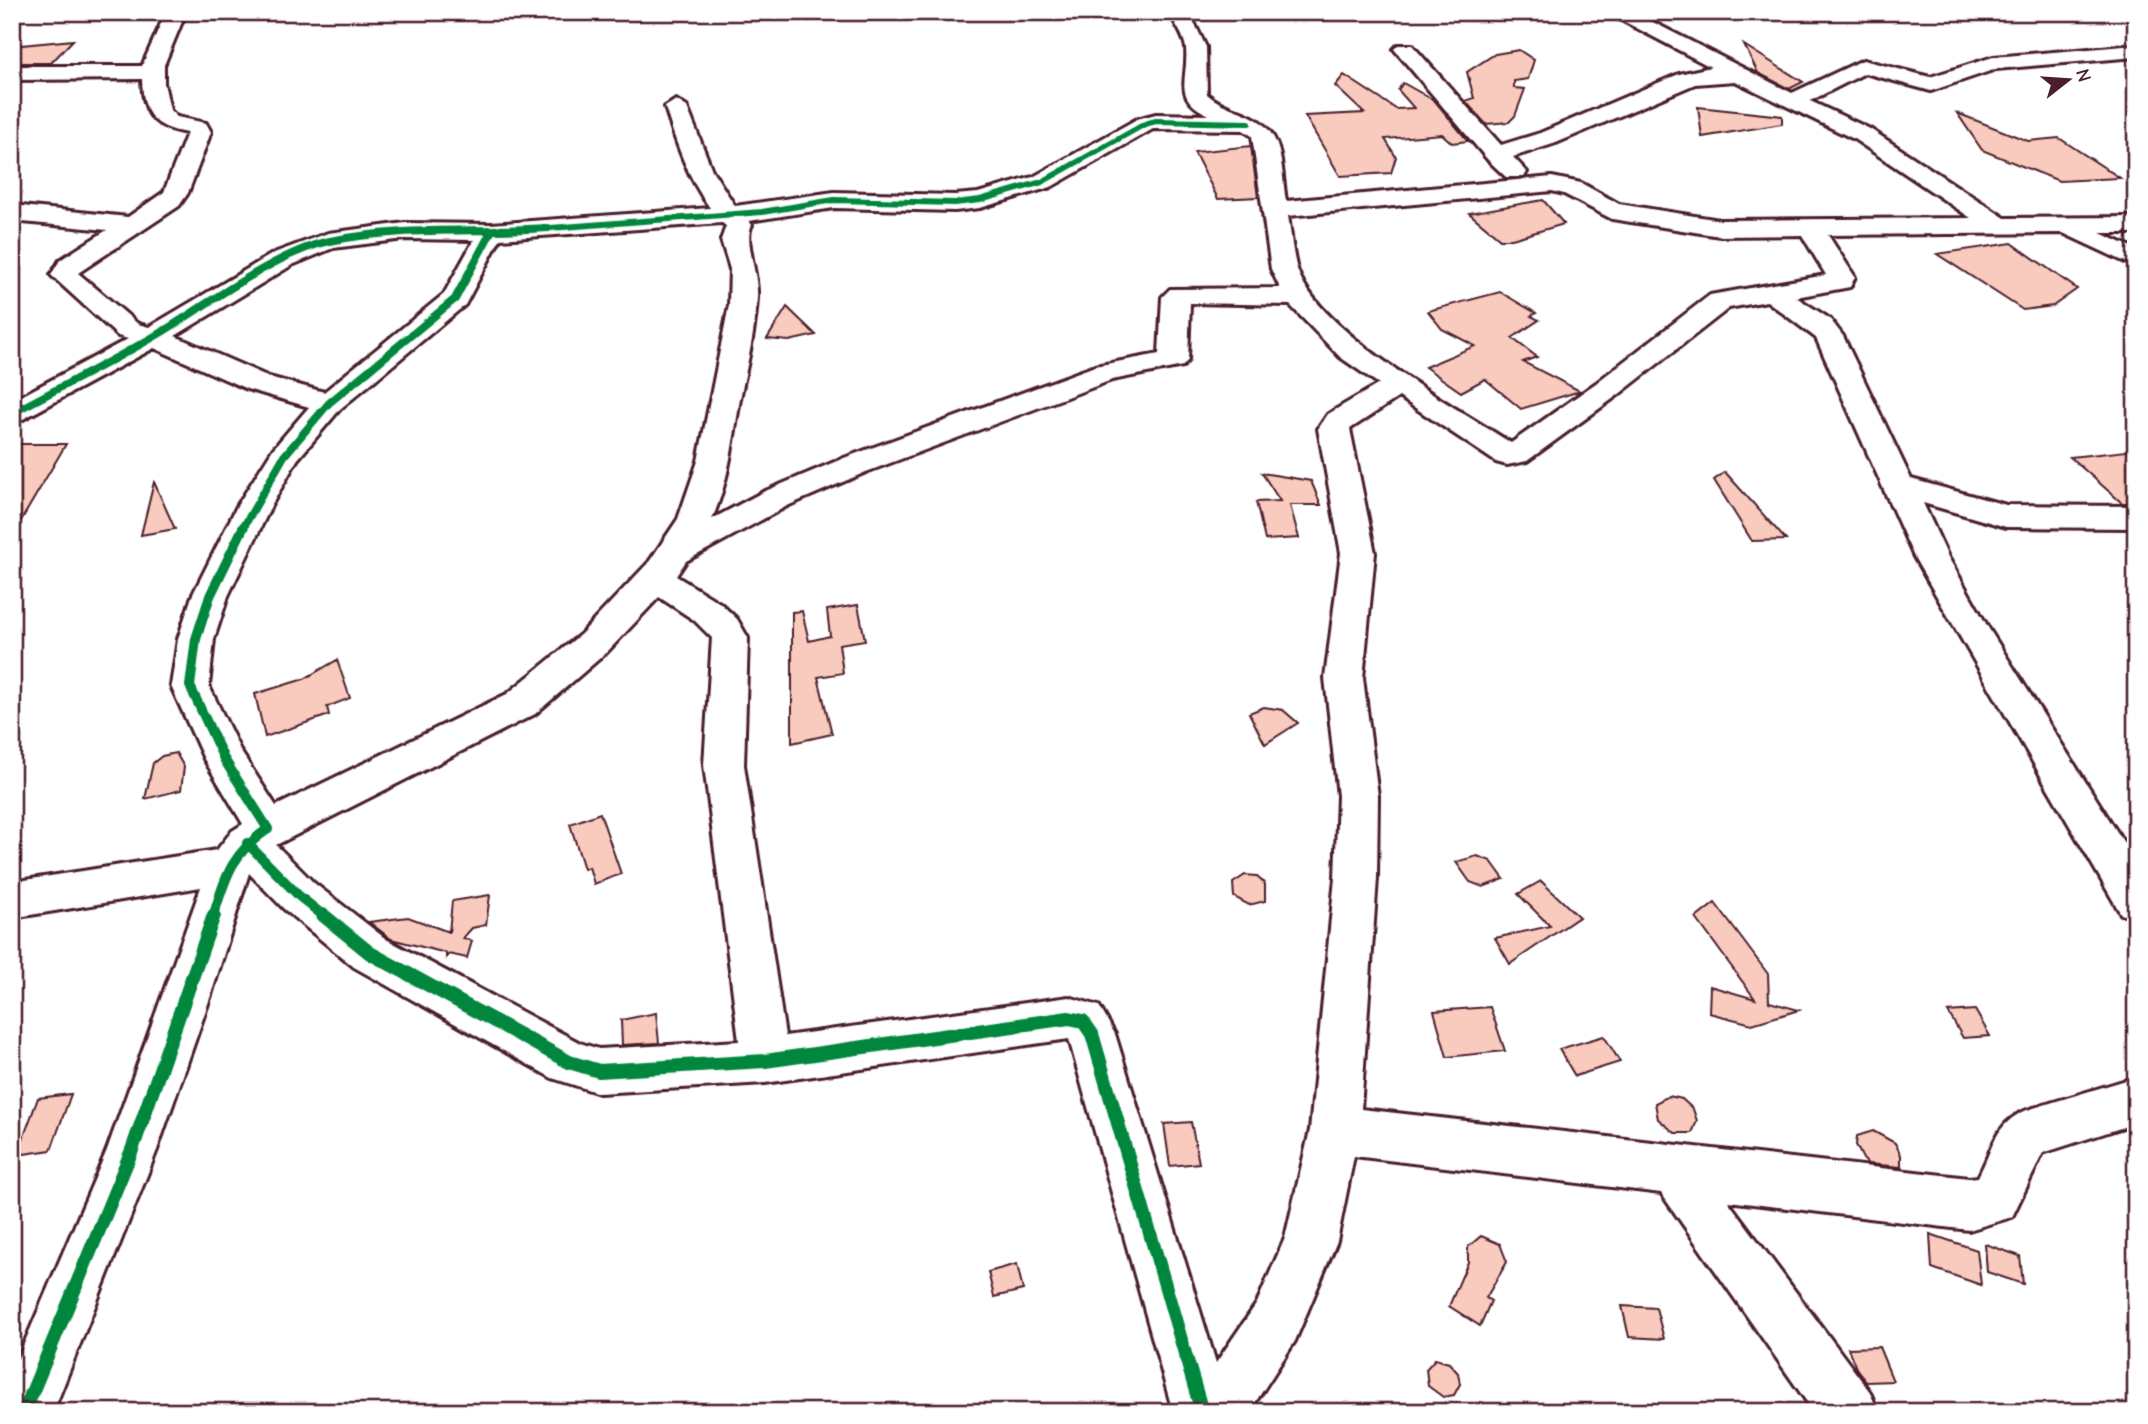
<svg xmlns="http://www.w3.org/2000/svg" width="2148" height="1424" font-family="'Comic Neue',sans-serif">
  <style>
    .building { fill: #f9cabe; stroke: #4a1f2b; stroke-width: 2 }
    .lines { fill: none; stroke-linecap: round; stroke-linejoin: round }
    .minor-casing { stroke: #4a1f2b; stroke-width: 6 }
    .minor { fill: #fff; fill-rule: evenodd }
    .cycleway-far3-casing { stroke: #fff; stroke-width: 9 }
    .cycleway-far2-casing { stroke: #fff; stroke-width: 11 }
    .cycleway-far1-casing { stroke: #fff; stroke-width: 15 }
    .cycleway-casing { stroke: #fff; stroke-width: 18 }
    .cycleway-far3 { stroke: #00873e; stroke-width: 6 }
    .cycleway-far2 { stroke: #00873e; stroke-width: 8 }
    .cycleway-far1 { stroke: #00873e; stroke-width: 10 }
    .cycleway { stroke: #00873e; stroke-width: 14 }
  </style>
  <rect width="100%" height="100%" fill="#fff"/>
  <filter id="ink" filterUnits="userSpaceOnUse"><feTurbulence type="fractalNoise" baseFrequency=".0143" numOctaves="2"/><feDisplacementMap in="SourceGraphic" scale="14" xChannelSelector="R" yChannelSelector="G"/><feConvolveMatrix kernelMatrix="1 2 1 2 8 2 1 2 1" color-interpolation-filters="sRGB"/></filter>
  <g filter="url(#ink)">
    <g class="building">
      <polygon points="73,40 51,63 12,63 12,46"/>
      <polygon points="1744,45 1803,82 1789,89 1758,73"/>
      <polygon points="1519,50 1534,60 1528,79 1514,81 1514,88 1525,89 1515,116 1509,122 1486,124 1465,101 1474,98 1467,72 1495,54"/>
      <polygon points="1344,75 1396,109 1414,108 1398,90 1403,83 1435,101 1468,141 1452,143 1442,134 1385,139 1396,157 1391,173 1340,176 1305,116 1364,113 1335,86"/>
      <polygon points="1698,107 1782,116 1782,124 1702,137"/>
      <polygon points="1957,113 2028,141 2059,138 2120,178 2059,181 1982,150"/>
      <polygon points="1251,146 1258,197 1218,199 1194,152"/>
      <polygon points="1543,200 1564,224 1512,239 1500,239 1469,213"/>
      <polygon points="2012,243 2077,289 2053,306 2023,310 1937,254"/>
      <polygon points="1500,292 1536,313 1531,316 1539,320 1512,338 1537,357 1523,362 1580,391 1521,409 1485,379 1461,392 1425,367 1475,346 1442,329 1428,311"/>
      <polygon points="787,307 816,335 789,341 767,339"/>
      <polygon points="12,444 66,444 12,536"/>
      <polygon points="2136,450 2136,503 2122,503 2070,457"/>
      <polygon points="1725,472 1786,540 1752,541 1714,480"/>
      <polygon points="1262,473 1311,481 1321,505 1290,505 1299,538 1265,540 1256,502 1280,501"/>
      <polygon points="154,482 175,529 141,535"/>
      <polygon points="858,605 865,640 839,644 843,673 818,677 832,734 792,743 792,612 802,611 809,641 830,636 827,610"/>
      <polygon points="337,660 350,698 327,707 329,715 265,737 255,694 304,679"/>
      <polygon points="1264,707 1283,710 1298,723 1265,744 1249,713"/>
      <polygon points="176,753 184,767 181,790 145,799 153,763 162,756"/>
      <polygon points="600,813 621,874 594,884 589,867 584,869 570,824"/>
      <polygon points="1477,856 1491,861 1504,879 1483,887 1470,882 1456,862"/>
      <polygon points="1245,875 1256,876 1265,884 1265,901 1249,905 1234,897 1233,883"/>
      <polygon points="1541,881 1579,917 1510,964 1495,938 1550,926 1518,894"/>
      <polygon points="490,895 486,925 472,928 463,938 472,941 467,958 449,954 446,958 446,953 391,939 369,922 408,917 449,932 452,901"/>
      <polygon points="1715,903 1768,974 1769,1002 1799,1010 1752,1024 1709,1013 1710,986 1755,999 1696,918"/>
      <polygon points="1490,1007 1505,1051 1447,1057 1434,1011"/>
      <polygon points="1975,1010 1990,1036 1963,1038 1948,1012"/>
      <polygon points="656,1013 659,1043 622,1045 621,1020"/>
      <polygon points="1604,1036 1620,1062 1575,1076 1559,1049"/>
      <polygon points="71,1094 51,1150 17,1155 38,1098"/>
      <polygon points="1669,1096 1682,1099 1693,1109 1697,1121 1692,1133 1675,1133 1658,1119 1655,1103"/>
      <polygon points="1191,1122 1199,1163 1170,1166 1164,1124"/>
      <polygon points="1873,1131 1895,1143 1901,1155 1901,1167 1868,1164 1863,1159 1856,1145 1857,1136"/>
      <polygon points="1930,1234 1977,1250 1981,1285 1932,1268"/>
      <polygon points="1481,1236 1500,1244 1507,1262 1486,1298 1491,1301 1480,1326 1449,1306 1468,1262 1468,1247"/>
      <polygon points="1985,1244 2020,1256 2023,1284 1987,1272"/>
      <polygon points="1017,1264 1023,1290 994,1297 988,1272"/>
      <polygon points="1622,1306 1656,1308 1664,1339 1629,1337"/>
      <polygon points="1879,1347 1893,1381 1866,1382 1856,1368 1848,1348"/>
      <polygon points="1435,1359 1449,1363 1458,1373 1460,1384 1454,1395 1443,1397 1428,1386 1426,1369"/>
    </g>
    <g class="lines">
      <defs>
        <path id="minor" d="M 166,12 L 186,12 L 164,65 L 164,83 L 170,110 L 177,117 L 206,123 L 211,132 L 188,193 L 179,206 L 78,273 L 138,324 L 149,327 L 274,253 L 328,233 L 405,223 L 491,224 L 710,208 C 688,178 676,143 665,107 L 676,100 L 687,107 L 712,170 L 735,206 L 834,192 L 955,195 L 978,193 L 1033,177 L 1137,119 L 1156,114 L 1209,115 C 1171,97 1189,80 1186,48 C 1184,35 1175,24 1169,12 L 1189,12 L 1206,47 L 1207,94 C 1218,104 1232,108 1246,114 C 1285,130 1280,163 1286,201 L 1552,177 L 1581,183 L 1619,204 L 1720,220 L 1971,218 L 1854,139 L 1735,81 L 1695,84 L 1556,143 L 1513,157 L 1527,172 L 1524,177 L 1506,177 L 1488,160 L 1394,49 L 1398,45 L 1412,45 L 1501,145 L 1540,133 L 1679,74 L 1711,67 L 1606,12 L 1633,12 L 1792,93 L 1863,60 L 1930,77 L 1993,57 L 2136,45 L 2136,57 L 1996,69 L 1931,91 L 1865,73 L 1810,101 L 1870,129 L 2005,218 L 2136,217 L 2136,233 L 2100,233 L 2136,249 L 2136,267 L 2063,233 L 1828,235 L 1855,277 L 1850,287 L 1796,297 L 1830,319 L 1843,336 L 1911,479 L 2006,505 L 2136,506 L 2136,528 L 2006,527 L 1923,503 L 1948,557 L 1989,629 L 2136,862 L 2136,919 L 2121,914 L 1914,557 L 1816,338 L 1767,301 L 1729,308 L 1618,395 L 1527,461 L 1507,465 L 1496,462 L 1399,397 L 1350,429 L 1375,553 L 1363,678 L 1378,796 L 1377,878 L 1361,1109 L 1969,1178 L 1978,1177 C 1994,1148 1994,1123 2027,1110 L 2136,1077 L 2136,1123 L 2043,1153 L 2012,1217 L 1969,1230 L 1728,1201 L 1870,1392 L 1878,1412 L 1814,1412 L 1661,1193 L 1354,1156 L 1337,1241 L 1295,1341 L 1249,1412 L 1173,1412 L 1069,1039 L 765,1083 L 599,1093 L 552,1078 L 354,967 L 284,909 L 249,873 L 211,995 L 157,1150 L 53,1412 L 12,1412 L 12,1372 L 107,1150 L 201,887 L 12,918 L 12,882 L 217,850 L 232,831 L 243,824 L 204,759 L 171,686 L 178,639 L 192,596 L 237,506 L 273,449 L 309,407 L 247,389 L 154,348 L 23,419 L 12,422 L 12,401 L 128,339 L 118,336 L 51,275 L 60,260 L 107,230 L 12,221 L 12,205 L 128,217 L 164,192 L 187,133 C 152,127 143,114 142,79 L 12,80 L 12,66 L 142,66 ZM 1153,129 L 1243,130 L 1252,136 L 1271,269 L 1280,288 L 1170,289 L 1162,297 L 1159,354 L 1095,366 L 844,458 L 763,492 L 712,519 C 729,481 733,440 740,399 C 747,365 755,332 757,298 C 759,274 743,240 752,225 L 749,221 L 834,208 L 955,211 L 980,208 L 1051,187 ZM 1552,191 L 1564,194 L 1612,219 L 1720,236 L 1802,235 L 1826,275 L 1710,295 L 1596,383 L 1511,443 C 1455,407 1317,331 1297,269 C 1292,252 1291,233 1288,216 ZM 722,223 L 726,226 L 721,240 L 730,269 L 729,305 L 698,461 L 678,519 L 649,562 L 581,634 L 507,694 L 276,806 L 241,752 L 209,686 L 214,639 L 228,596 L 271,506 L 297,460 L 340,409 L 465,305 L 500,239 ZM 405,239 L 474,240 L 444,294 L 324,392 L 269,377 L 175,336 L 292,265 L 333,248 ZM 1190,303 L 1290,305 L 1340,357 L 1379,384 L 1328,414 L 1318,429 L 1341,553 L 1325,678 L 1338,796 L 1335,878 L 1310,1130 L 1285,1238 L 1257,1303 L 1216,1363 L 1115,1034 L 1099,1006 L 1069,997 L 785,1036 L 744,765 L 748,638 L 737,619 L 720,603 L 676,576 L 686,561 L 787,506 L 866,472 L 1112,380 L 1183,366 L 1188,360 ZM 659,597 L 694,620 L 712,638 L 704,765 L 739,1041 L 599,1049 L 580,1043 L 386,939 L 314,883 L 276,845 L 535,714 L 607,652 Z"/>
      </defs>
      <use href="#minor" class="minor-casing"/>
      <use href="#minor" class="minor"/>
      <defs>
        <polyline id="cycleway-far3" points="524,230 762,212 834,200 955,203 980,200 1042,182 1145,124 1156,121 1249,123"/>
        <g id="cycleway-far2">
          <path d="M 12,413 C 62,386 113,361 162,332 C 208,304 279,251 330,241 C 402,226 476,233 548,228"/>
          <polyline points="243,528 284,456 329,403 455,299 491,232"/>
        </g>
        <g id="cycleway-far1">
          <polyline points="247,843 299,896 325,917"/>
          <path d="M 213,917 C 226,876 231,854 268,829 L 224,759 L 190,686 L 196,639 L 210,596 L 244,526"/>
        </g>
        <g id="cycleway">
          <polyline points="323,915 370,953 569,1062 599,1071 765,1061 1069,1018 1083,1021 1092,1034 1202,1412"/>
          <polyline points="24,1412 132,1150 214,915"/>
        </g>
      </defs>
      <use href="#cycleway-far3" class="cycleway-far3-casing"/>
      <use href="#cycleway-far2" class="cycleway-far2-casing"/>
      <use href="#cycleway-far1" class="cycleway-far1-casing"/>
      <use href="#cycleway" class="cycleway-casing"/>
      <use href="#cycleway-far3" class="cycleway-far3"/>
      <use href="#cycleway-far2" class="cycleway-far2"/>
      <use href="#cycleway-far1" class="cycleway-far1"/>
      <use href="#cycleway" class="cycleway"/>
    </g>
  </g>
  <rect width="2148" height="1424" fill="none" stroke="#fff" stroke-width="42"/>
  <rect x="21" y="21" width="2106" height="1382" fill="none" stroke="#4a1f2b" stroke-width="2.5" filter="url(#ink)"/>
  <g transform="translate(2068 80) rotate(73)" stroke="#ffffff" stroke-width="5" paint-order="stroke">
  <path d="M0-5L12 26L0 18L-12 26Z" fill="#4a1f2b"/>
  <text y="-10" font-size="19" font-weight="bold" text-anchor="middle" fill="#4a1f2b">N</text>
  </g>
</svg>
